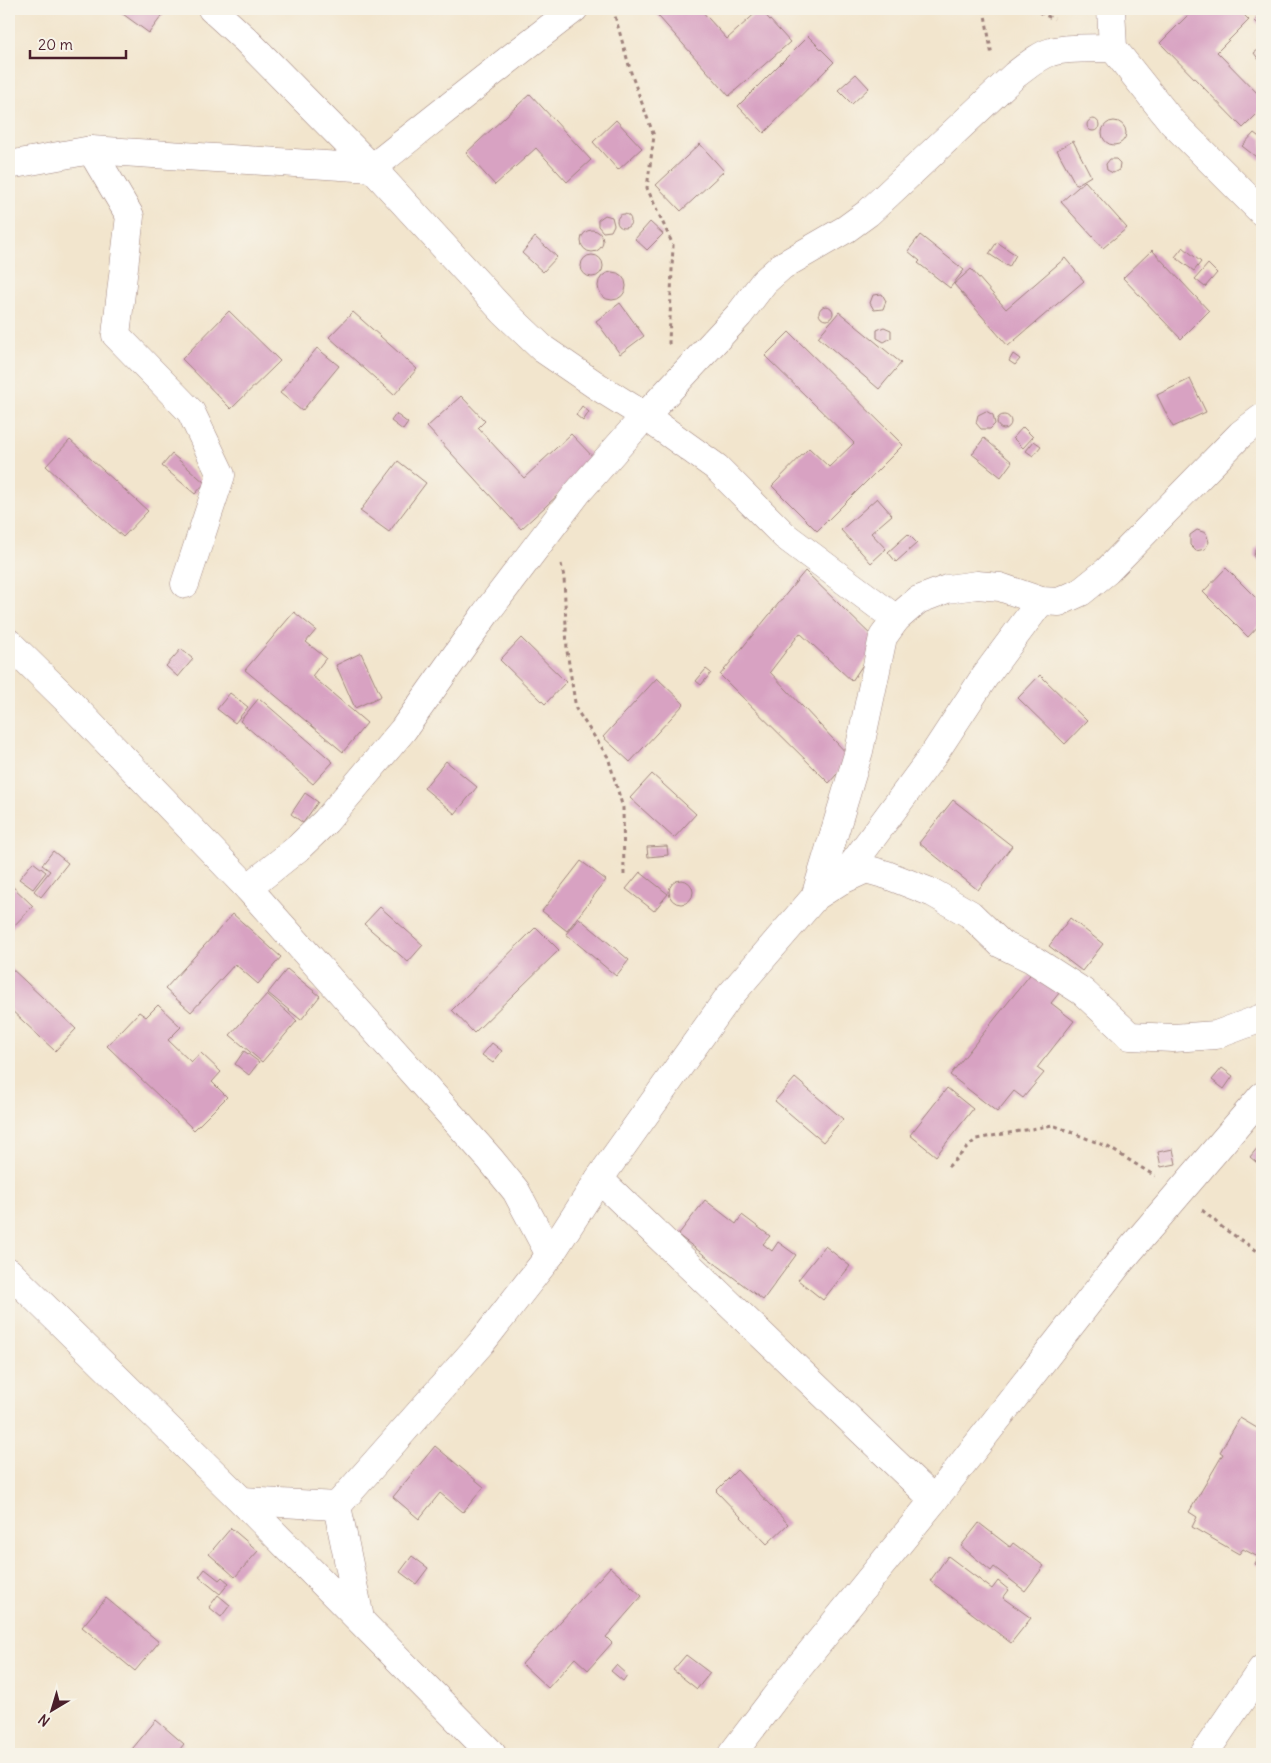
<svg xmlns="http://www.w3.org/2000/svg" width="1271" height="1763" font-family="Delius,sans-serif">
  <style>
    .building { fill: #d8a2c2 }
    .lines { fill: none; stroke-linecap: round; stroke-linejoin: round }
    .minor-casing { stroke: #9e827c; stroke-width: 29 }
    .path { stroke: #9e827c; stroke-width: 3; stroke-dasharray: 4 4; stroke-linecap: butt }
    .minor { stroke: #fff; stroke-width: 28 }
  </style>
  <rect width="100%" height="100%" fill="#f7f3e8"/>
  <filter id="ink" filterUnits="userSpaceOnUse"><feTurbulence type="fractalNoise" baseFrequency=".02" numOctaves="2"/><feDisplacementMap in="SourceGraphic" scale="10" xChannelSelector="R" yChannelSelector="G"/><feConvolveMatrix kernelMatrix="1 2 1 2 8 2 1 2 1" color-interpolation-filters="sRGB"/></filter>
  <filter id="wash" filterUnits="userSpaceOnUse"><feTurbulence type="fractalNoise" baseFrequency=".0096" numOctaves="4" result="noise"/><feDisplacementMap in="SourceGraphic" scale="20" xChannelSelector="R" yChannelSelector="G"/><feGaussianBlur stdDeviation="1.12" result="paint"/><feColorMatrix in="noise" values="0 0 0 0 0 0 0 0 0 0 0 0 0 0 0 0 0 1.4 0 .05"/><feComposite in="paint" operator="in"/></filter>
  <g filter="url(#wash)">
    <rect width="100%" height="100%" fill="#f2e5cd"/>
    <g id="blocks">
      <g class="building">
        <polygon points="116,9 167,9 149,33"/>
        <polygon points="652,9 700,9 727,39 760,9 790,42 729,96"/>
        <polygon points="1194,9 1238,9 1249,20 1217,52 1262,98 1262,109 1243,128 1160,43"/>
        <polygon points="1261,13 1262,14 1262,27 1255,21"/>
        <polygon points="808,36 834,62 764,133 738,106"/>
        <polygon points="1262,47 1262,64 1254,53"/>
        <polygon points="856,74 869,88 852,104 838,90"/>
        <polygon points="530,94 591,160 567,182 536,148 495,185 466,153"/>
        <circle cx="1093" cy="125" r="6"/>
        <polygon points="616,120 642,148 618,170 593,142"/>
        <circle cx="1114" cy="133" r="12"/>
        <polygon points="1254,133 1262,139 1262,157 1260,160 1242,146"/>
        <polygon points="1073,141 1091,176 1076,185 1057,150"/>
        <polygon points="700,144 724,171 681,211 656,185"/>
        <polygon points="1110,159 1116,159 1120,163 1119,170 1113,173 1107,170 1106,164"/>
        <polygon points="1085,181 1127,228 1103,248 1061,202"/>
        <circle cx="624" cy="221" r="7"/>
        <polygon points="605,215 612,217 614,225 611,231 603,232 598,226 598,220"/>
        <polygon points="650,222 663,234 647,250 635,239"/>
        <circle cx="592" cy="241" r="11"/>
        <polygon points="920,235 964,270 950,288 918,263 920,261 908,251"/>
        <polygon points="535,237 557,257 543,272 522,253"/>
        <polygon points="997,242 1016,255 1009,267 989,254"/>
        <polygon points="1183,247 1201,262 1194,271 1175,257"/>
        <polygon points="1152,250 1209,311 1181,339 1123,278"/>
        <circle cx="592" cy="266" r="11"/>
        <polygon points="1065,258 1084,281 1008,346 954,284 971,269 1006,309"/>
        <polygon points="1208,264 1217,273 1205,287 1195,279"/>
        <circle cx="612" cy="286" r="14"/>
        <polygon points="882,294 886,301 883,309 874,310 870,303 873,295"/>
        <polygon points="620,303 644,336 620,354 596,321"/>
        <circle cx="826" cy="313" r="7"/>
        <polygon points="229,311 280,361 231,409 182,359"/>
        <polygon points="353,312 417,369 394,395 329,337"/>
        <polygon points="839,312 901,363 879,389 818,337"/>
        <polygon points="884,327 891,330 891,338 884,342 877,338 877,330"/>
        <polygon points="789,332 903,445 817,531 772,486 809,448 829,467 854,443 765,356"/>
        <polygon points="317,348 339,366 302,411 280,393"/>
        <polygon points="1013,354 1020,359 1015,365 1009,361"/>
        <polygon points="1190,379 1206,412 1173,427 1157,395"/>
        <polygon points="461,396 485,421 478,428 524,478 571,434 596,460 521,529 427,427"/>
        <polygon points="582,406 589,412 583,421 576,415"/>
        <polygon points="986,411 993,415 995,424 990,429 981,429 976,423 978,415"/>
        <polygon points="396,414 408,423 403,430 391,421"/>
        <circle cx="1004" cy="422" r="7"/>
        <polygon points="1023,427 1033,437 1023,448 1013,438"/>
        <polygon points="984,438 1012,462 1001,477 972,454"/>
        <polygon points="70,440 148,511 123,537 46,466"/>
        <polygon points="1034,441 1041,446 1033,456 1026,451"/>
        <polygon points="172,454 205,483 195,494 162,466"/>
        <polygon points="398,461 426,483 389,532 360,511"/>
        <polygon points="877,498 892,515 871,533 886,549 871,563 841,530"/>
        <polygon points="1197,530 1206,533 1209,542 1205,549 1196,551 1190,545 1190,535"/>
        <polygon points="908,534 917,543 896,562 888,552"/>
        <polygon points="1260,544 1262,544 1262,561 1261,562 1254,557 1255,549"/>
        <polygon points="1226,568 1262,604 1262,622 1248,637 1203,592"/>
        <polygon points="805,571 878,642 852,681 800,633 770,672 851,758 829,783 720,675"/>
        <polygon points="294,612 316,630 306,642 326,658 312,676 367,723 343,752 245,670"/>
        <polygon points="521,638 566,682 545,704 500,660"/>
        <polygon points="181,649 193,659 178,677 166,666"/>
        <polygon points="361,653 381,696 355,708 336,665"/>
        <polygon points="706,669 711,673 701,685 696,681"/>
        <polygon points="1040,675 1087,721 1065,744 1018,698"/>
        <polygon points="657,678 684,704 630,762 603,737"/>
        <polygon points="230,693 248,707 235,723 217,709"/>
        <polygon points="259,698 333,762 313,784 240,721"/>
        <polygon points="446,761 477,787 455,814 424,788"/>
        <polygon points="652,774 696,814 674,838 630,798"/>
        <polygon points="305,793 318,802 303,823 291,814"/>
        <polygon points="953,800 1012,846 978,890 919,843"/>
        <polygon points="667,846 668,855 648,857 647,847"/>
        <polygon points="53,851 68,863 41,897 34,891 50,871 42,865"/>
        <polygon points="581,861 606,880 567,931 542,911"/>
        <polygon points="33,862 46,872 33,889 19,879"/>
        <polygon points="640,872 668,894 654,911 626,889"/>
        <circle cx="681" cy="892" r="12"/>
        <polygon points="9,883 33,906 9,931"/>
        <polygon points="380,907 423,945 408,962 364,924"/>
        <polygon points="233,914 281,957 258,984 235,964 191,1012 165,989"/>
        <polygon points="579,918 629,960 616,976 566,934"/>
        <polygon points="1070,918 1103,944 1082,971 1049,946"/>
        <polygon points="536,927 559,950 474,1033 452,1010"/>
        <polygon points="9,966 76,1029 55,1051 9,1008"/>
        <polygon points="1037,966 1064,987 1051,1003 1074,1021 1037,1068 1044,1073 1023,1098 1014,1091 997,1112 950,1075"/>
        <polygon points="287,969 320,996 301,1020 268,993"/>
        <polygon points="267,994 297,1021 262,1062 230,1035"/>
        <polygon points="158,1005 181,1027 168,1040 191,1062 201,1053 221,1072 212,1082 227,1097 194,1130 107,1046 139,1012 146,1017"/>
        <polygon points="492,1043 502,1051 493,1063 482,1055"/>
        <polygon points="244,1051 259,1062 249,1075 235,1064"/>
        <polygon points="1222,1068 1233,1076 1224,1089 1212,1080"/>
        <polygon points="795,1078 843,1119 823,1142 775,1101"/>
        <polygon points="947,1088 973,1109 936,1156 910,1135"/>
        <polygon points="1262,1142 1262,1167 1250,1157"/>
        <polygon points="1173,1149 1176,1164 1161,1167 1158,1152"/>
        <polygon points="705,1200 736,1224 742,1215 770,1236 763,1244 772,1251 778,1242 796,1255 763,1300 678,1235"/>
        <polygon points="825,1246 850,1266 823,1300 798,1280"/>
        <polygon points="1240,1418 1262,1431 1262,1568 1255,1564 1258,1557 1243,1549 1239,1554 1192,1527 1197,1517 1189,1512 1223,1454 1220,1452"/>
        <polygon points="435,1446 484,1487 463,1512 440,1493 419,1519 393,1497"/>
        <polygon points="737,1470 788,1524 767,1544 716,1491"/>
        <polygon points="979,1523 1010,1547 1013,1543 1044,1566 1025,1591 994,1567 991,1571 961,1546"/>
        <polygon points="231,1528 258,1551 235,1577 209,1554"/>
        <polygon points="412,1556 428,1568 416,1584 400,1572"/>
        <polygon points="948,1556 992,1589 998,1581 1009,1590 1003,1598 1031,1618 1011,1643 930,1581"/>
        <polygon points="610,1567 642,1596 606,1637 612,1643 588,1670 575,1658 548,1688 522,1664"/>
        <polygon points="205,1569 219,1580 222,1577 229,1583 220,1594 199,1577"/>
        <polygon points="218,1595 230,1605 221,1617 209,1607"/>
        <polygon points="106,1598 159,1642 135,1671 82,1627"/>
        <polygon points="686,1655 710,1673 697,1689 673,1670"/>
        <polygon points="616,1665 627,1675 623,1681 611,1671"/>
        <polygon points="156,1720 184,1744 176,1754 128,1754"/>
      </g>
    </g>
  </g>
  <g filter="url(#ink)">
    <use href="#blocks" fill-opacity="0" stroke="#9e827c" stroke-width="1"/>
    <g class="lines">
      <defs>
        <g id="minor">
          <polyline points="212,9 246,40 372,168 504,312 543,349 597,386 645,416 716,467 785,536 896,619"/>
          <polyline points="1111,9 1113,48 1172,122 1262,212"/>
          <polyline points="91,150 130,216 116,335 191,412 221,475 185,584"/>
          <path d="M 9,165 L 91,150 L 372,168 C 439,115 506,61 574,9"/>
          <polyline points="9,643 69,702 248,888 490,1159 516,1191 550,1255"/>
          <polyline points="841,880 932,757 985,676 1041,601"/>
          <path d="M 248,888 L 298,848 L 326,821 L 403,730 L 486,613 L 578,492 L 645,416 L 739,315 L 764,282 L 782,266 L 846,229 L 868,213 L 1015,75 C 1026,67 1038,56 1051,52 C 1069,47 1094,49 1113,48"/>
          <polyline points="815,897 859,751 883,637 896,619 918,600 947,589 977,585 1000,587 1041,601 1059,602 1081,592 1107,571 1241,434 1262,418"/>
          <polyline points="599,1179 934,1500"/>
          <polyline points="9,1272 242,1501 492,1754"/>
          <polyline points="242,1501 337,1506"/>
          <polyline points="337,1506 482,1342 550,1255 599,1179 728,998 815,897 840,881 866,869 887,875 933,893 970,914 1001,944 1032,959 1083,992 1130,1036 1173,1038 1216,1035 1262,1018"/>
          <polyline points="337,1506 360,1618"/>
          <polyline points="732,1754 786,1683 934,1500 1119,1263 1262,1096"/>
          <polyline points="1204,1754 1262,1669"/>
        </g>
      </defs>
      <use href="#minor" class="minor-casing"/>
      <g class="path">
        <polyline points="613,9 632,76 654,136 647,188 673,245 669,343 670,345"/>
        <polyline points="984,9 992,56"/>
        <polyline points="1032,9 1054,19"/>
        <polyline points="561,564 564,577 567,651 576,709 608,757 623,808 624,875"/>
        <polyline points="948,1167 976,1139 1053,1125 1108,1147 1155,1176"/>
        <polyline points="1202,1210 1223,1228 1262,1254"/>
      </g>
      <use href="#minor" class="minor"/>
    </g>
  </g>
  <rect width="1271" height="1763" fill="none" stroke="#f7f3e8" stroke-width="30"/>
  <g transform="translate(52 1710) rotate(218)" stroke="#f7f3e8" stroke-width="4" paint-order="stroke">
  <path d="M0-4L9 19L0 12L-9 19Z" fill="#4a1f2b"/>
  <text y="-8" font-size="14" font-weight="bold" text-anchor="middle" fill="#4a1f2b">N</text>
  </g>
  <path d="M30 50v8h96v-8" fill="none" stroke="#4a1f2b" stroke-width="2.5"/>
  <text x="38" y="50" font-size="15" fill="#4a1f2b" stroke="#f7f3e8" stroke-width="4" paint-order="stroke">20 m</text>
</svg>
